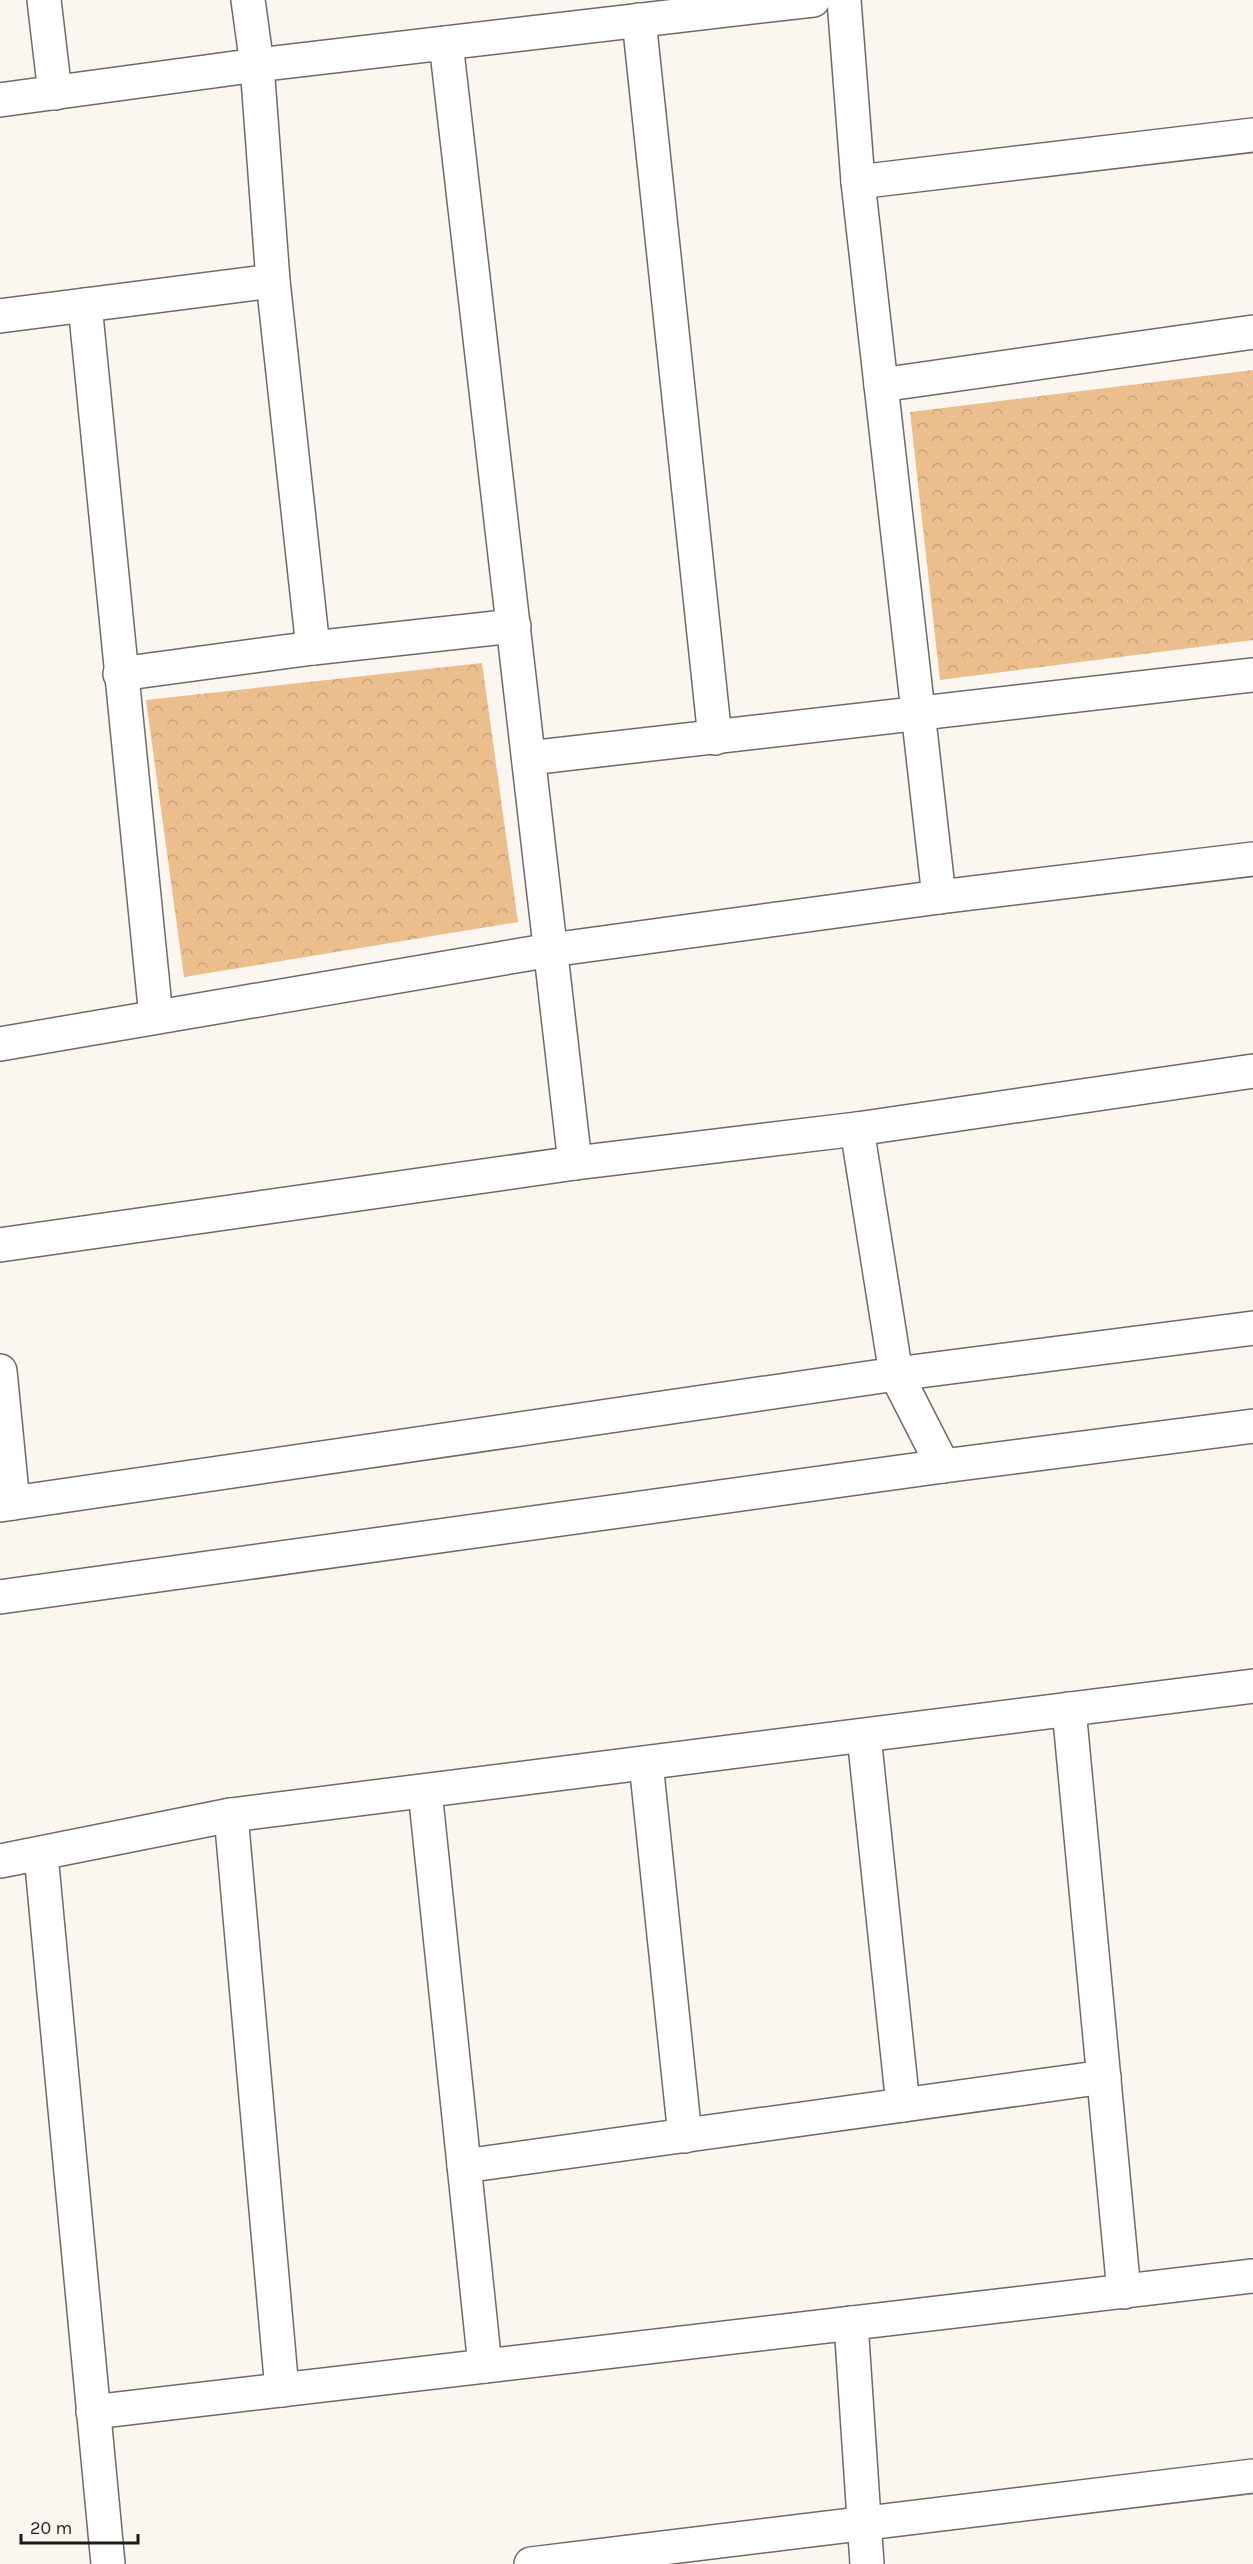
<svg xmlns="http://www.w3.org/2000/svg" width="1253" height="2564" font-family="Karla,sans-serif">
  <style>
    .park { fill: url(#park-crowns) }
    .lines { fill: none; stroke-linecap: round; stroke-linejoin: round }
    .minor-casing { stroke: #6f6a65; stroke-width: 36 }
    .tertiary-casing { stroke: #6f6a65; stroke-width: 36 }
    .minor { stroke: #fff; stroke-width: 33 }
    .tertiary { stroke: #fff; stroke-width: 33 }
  </style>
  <defs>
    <pattern id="park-crowns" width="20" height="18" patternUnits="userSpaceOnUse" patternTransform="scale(1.5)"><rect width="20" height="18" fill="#edbe8d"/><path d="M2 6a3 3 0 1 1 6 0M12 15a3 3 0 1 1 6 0" fill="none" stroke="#cba379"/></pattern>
  </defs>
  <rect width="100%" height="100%" fill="#fbf6f0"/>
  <g class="park">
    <polygon points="1253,370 1253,640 940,680 910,412"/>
    <polygon points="482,663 518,922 184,977 146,700"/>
  </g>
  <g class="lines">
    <defs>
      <g id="minor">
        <polyline points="44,0 55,93"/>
        <polyline points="248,0 257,65 273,281 313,648"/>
        <polyline points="844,0 858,182 939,897"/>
        <polyline points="639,20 715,738"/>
        <polyline points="446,43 575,1163"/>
        <polyline points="0,100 257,65 813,0"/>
        <polyline points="858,182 1253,135"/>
        <polyline points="85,305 156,1017"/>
        <polyline points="0,316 273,281"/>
        <polyline points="881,385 1253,332"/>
        <polyline points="120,674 313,648 514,626"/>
        <polyline points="529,758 1253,675"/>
        <polyline points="0,1044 551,950 939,897 1253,859"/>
        <polyline points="857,1129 896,1374 943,1466"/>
        <polyline points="0,1245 575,1163 857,1129 1253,1071"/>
        <polyline points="0,1371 13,1503"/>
        <polyline points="1069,1709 1124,2292"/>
        <polyline points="864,1736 903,2105"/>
        <polyline points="646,1763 685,2136"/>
        <polyline points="425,1791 485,2366"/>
        <polyline points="231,1815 282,2390"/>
        <polyline points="41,1855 108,2564"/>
        <polyline points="0,1861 231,1815 1253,1686"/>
        <polyline points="464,2166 1104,2077"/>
        <polyline points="851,2323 867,2564"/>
        <polyline points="93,2412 1253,2276"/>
        <polyline points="531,2564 1253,2476"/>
      </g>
      <g id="tertiary">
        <polyline points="0,1505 896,1374 1253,1328"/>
        <polyline points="0,1597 943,1466 1253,1426"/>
      </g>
    </defs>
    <use href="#minor" class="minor-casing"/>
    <use href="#tertiary" class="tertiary-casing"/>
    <use href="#minor" class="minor"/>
    <use href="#tertiary" class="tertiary"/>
  </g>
  <path d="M21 2534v9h117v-9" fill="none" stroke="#1e1c1a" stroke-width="3"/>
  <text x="30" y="2534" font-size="18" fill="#1e1c1a" stroke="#fbf6f0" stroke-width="4.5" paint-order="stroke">20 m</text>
</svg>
